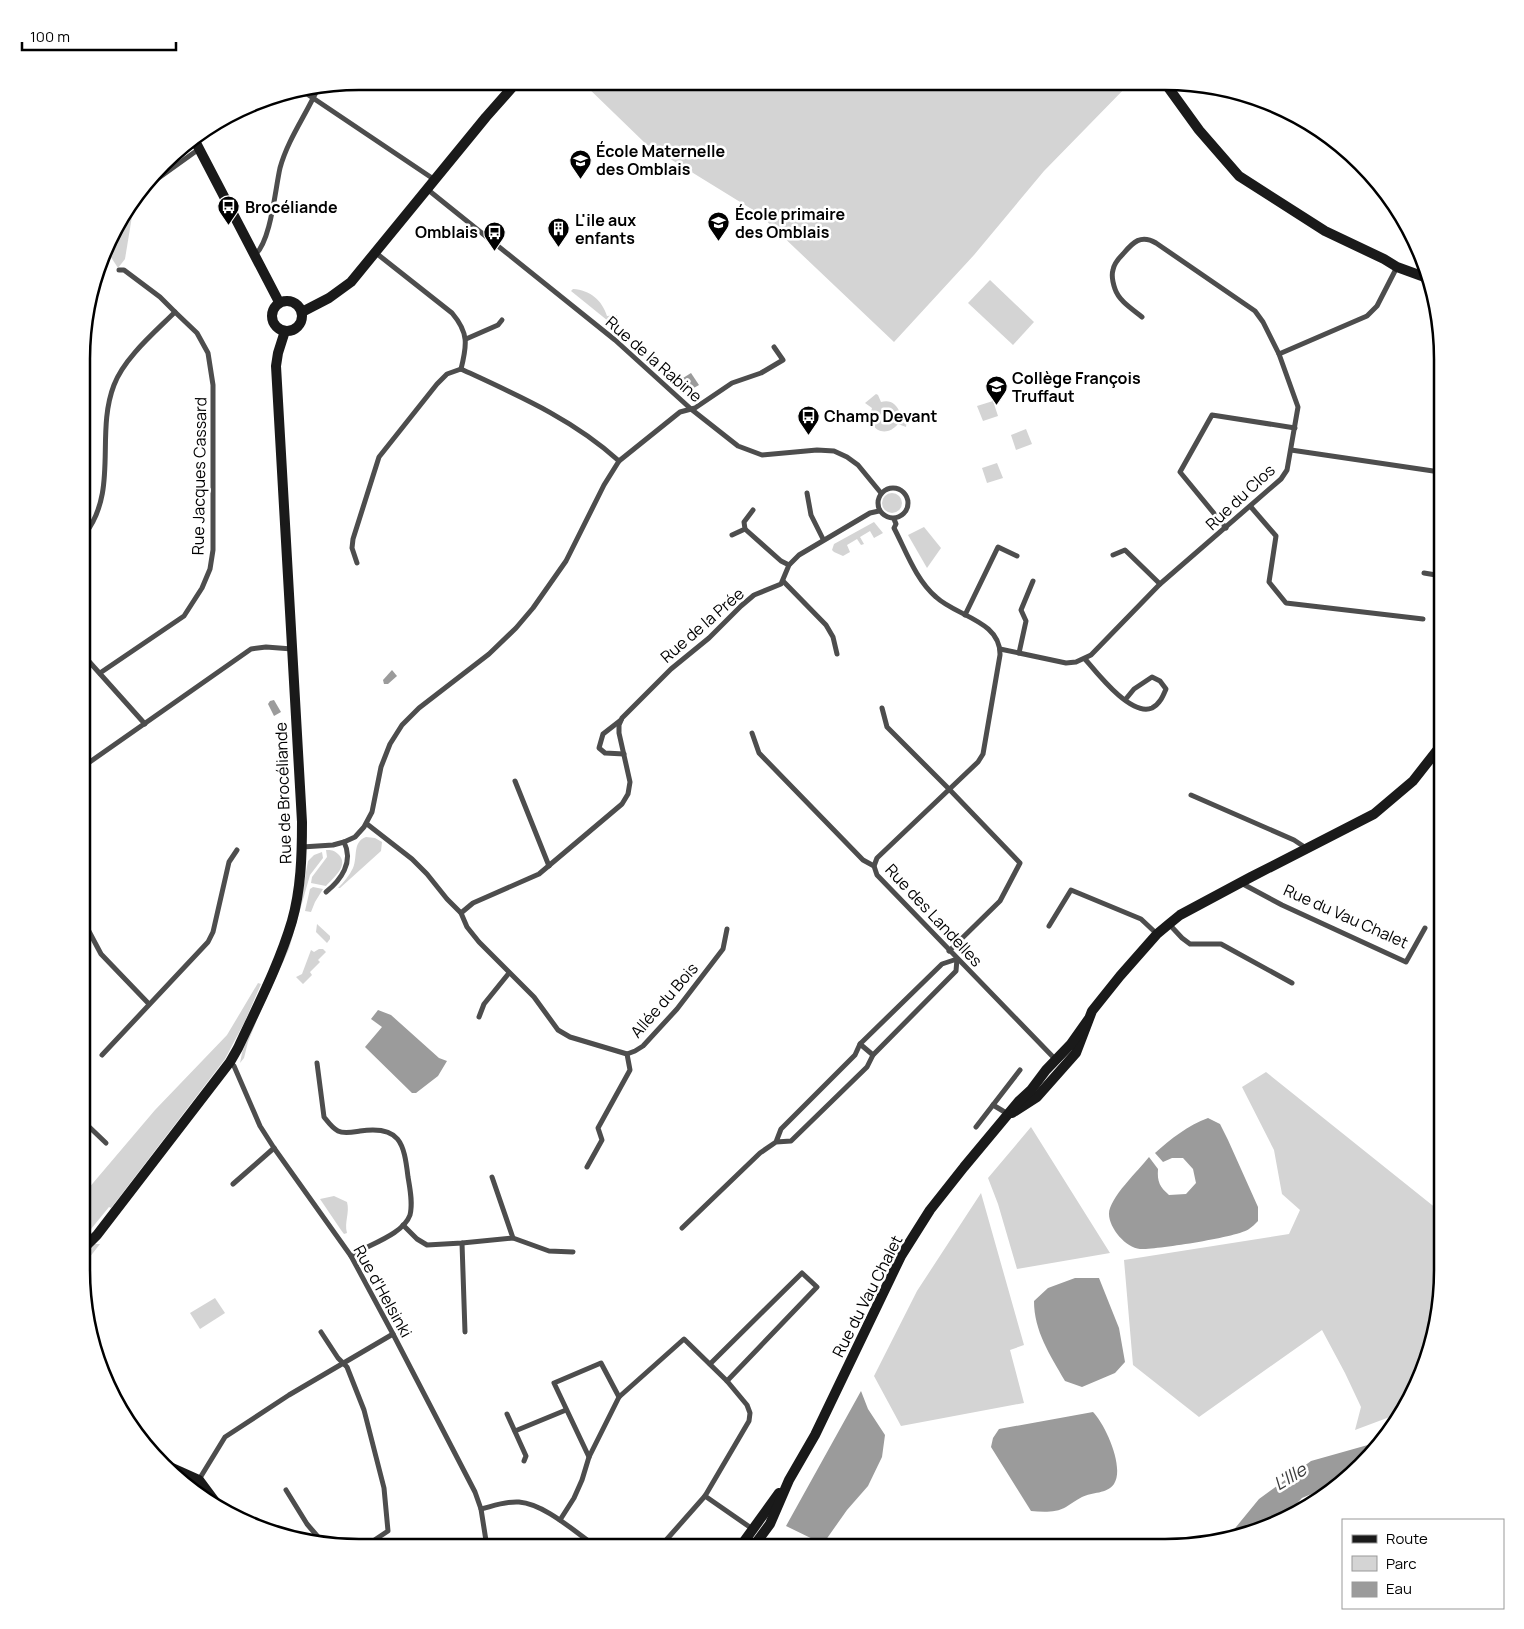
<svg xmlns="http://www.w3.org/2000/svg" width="1524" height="1629" font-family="Manrope,sans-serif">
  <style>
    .green { fill: #d4d4d4 }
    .water { fill: #9b9b9b }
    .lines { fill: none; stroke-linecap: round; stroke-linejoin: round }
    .street { stroke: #4d4d4d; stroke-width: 5 }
    .secondary { stroke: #1a1a1a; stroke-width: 10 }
    .labels { text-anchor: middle; stroke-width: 5; stroke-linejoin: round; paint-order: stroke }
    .poi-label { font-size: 16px; font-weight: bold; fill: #000; stroke: #fff; text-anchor: start }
    .street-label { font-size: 16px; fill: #000; stroke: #fff }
    .water-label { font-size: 18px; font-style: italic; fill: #3c3c3c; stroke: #fff }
    .rim { fill: none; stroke: #000; stroke-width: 2.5 }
  </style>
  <rect width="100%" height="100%" fill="#fff"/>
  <g class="green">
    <polygon points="582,82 1130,83 1044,171 974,255 894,342 758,213 646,144"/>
    <polygon points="134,204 125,259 118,268 107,251 118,220"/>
    <polygon points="990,280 1034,322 1013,345 968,303"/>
    <path d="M 573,289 C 590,290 602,300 607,316 L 617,315 L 618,329 L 571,291 Z"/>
    <path d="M 876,394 L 878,395 L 881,402 C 890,399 897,404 900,413 L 908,412 L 906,427 L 898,424 C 885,440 865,428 872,408 L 865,403 Z"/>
    <polygon points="993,401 998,416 983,421 977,406"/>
    <polygon points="1026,429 1032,444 1016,450 1011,435"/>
    <polygon points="997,463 1003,478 987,483 982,468"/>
    <circle cx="892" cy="503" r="10"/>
    <polygon points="874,522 883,533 874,538 870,531 860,537 864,544 861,545 857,539 847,545 850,552 843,556 834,552 832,550 834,544"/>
    <polygon points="924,527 941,548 927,568 908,535"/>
    <path d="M 366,837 L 375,838 L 382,842 L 381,851 L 340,888 L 338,888 C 344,882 349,876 353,868 C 358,857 352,842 366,837 Z"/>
    <path d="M 326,850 C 331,850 334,850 338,854 C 350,865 334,877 326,886 L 311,883 L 312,877 L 327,857 Z"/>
    <polygon points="322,852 323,858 310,875 289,949 259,1015 248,1042 244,1058 240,1063 242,1053 301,900 308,861 314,855"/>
    <polygon points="313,887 323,889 315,902 311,912 305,911 310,889"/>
    <polygon points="317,924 330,936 330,939 327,943 316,932"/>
    <polygon points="319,949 323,949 326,952 318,960 320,962 310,972 312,975 303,984 296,977 302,974 311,950 314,952"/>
    <polygon points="258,983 261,984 245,1021 225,1059 111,1208 109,1207 82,1240 82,1196 155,1110 227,1035"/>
    <polygon points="1266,1072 1442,1213 1442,1288 1433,1342 1403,1412 1355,1430 1361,1407 1345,1373 1322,1330 1199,1417 1133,1365 1124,1260 1289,1234 1300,1210 1282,1194 1274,1150 1242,1087"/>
    <polygon points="1031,1127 1110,1253 1017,1269 998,1204 988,1178"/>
    <polygon points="981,1193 1024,1345 1010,1350 1024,1403 901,1426 874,1376 917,1291"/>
    <path d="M 334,1196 L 347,1202 C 350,1213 344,1222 347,1233 L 344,1234 L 341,1230 L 320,1199 Z"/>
    <polygon points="95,1244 100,1244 82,1267 82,1257"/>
    <polygon points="215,1298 225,1313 200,1329 190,1313"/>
  </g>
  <g class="water">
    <polygon points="691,373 699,385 692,389 683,378"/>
    <polygon points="392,670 397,676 388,684 384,684 383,680"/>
    <polygon points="274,700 281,712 274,716 268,704 270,701"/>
    <polygon points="378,1010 391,1015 439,1058 447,1061 438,1076 416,1093 412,1093 365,1047 382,1027 371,1019"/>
    <path d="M 1208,1118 L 1220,1124 L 1228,1140 L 1258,1207 L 1258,1221 C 1255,1224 1252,1227 1249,1229 C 1239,1237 1154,1250 1140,1249 C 1126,1248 1109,1228 1109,1214 C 1109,1198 1139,1170 1149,1157 L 1158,1169 C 1157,1182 1160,1187 1169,1195 L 1186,1194 L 1196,1183 L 1193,1169 L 1183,1158 L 1172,1158 L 1163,1162 L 1155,1153 C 1171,1139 1188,1125 1208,1118 Z"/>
    <path d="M 1075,1278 L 1099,1278 L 1119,1328 L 1125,1362 L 1115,1373 L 1082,1387 L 1065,1381 C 1050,1355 1034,1331 1034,1301 L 1048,1288 Z"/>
    <polygon points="861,1391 868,1409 885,1435 882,1457 868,1486 847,1510 823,1544 786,1526"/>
    <path d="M 1093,1412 C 1105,1424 1125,1467 1114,1484 C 1107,1494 1092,1492 1082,1497 C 1076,1500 1071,1504 1066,1507 C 1056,1513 1042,1512 1031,1511 L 991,1447 L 993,1438 L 999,1429 Z"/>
    <polygon points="1382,1441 1374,1453 1342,1481 1302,1498 1281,1520 1254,1533 1227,1538 1259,1499 1311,1461"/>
  </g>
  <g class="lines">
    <g class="street">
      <polyline points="286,93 307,94 435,180"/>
      <polyline points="146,187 199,149"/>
      <polyline points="427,189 615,340 691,409 738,446 762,455 817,450 834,451 847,457 858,465 881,493"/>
      <path d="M 376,253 L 452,313 C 469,333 467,345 461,369"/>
      <path d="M 255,255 C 271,241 275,190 280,168 C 288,139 306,115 318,88"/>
      <polyline points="466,339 498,325 502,320"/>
      <polyline points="1279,354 1367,316 1377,306 1397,267"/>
      <path d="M 461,369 C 517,395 573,419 619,461"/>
      <polyline points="1291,450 1440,472"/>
      <circle cx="893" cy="503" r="15"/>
      <polyline points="807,493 811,515 823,539"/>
      <polyline points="1251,507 1276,536 1269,582 1286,603 1423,619"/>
      <polyline points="1226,528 1180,472 1212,415 1295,428"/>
      <polyline points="745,529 781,561 789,565"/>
      <path d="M 85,534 C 119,490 95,434 114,385 C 124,358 155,332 175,312"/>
      <polyline points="732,535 745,529 744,522 753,510"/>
      <polyline points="1113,555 1125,550 1160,584"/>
      <polyline points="357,563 352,548 353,539 379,457 437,384 447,374 461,369"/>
      <polyline points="1424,573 1442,576"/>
      <polyline points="783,581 826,625 833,637 837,654"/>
      <polyline points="965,615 998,547 1017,556"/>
      <path d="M 1000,649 L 1066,663 L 1076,662 L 1091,655 L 1160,584 L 1281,479 L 1287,470 L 1298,407 L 1279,354 L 1263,322 L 1255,311 L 1156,243 C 1141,234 1133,242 1123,254 C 1119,258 1114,263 1113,270 C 1111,276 1113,283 1115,289 C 1119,301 1132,309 1142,317"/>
      <polyline points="1019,653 1026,621 1021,610 1033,581"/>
      <polyline points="85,657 145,724"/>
      <path d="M 1085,659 C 1097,673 1131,717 1152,708 C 1160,704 1163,696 1166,689 L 1160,681 L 1152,677 L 1134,689 L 1125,700"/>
      <polyline points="100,673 184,616 202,588 210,569 213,550 213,385 208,353 197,333 175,312 160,297 124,270 119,270"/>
      <polyline points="882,708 887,727 949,789 1020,863 1000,901 949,951"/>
      <polyline points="621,720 603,734 599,748 605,753 624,754"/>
      <polyline points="752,733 759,753 863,860 874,866 877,875 1056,1060"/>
      <polyline points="84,766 251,649 266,647 292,649"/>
      <polyline points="515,781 549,866"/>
      <polyline points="1191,795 1294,840 1306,848"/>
      <polyline points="367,824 412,859 427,874 447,899 461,913 467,927 479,942 534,997 558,1030 570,1037 627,1054 635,1051 643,1046 677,1009 723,949 727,929"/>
      <polyline points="302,847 333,845 344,842 355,837 364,827 372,812 381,767 390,744 402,725 419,708 489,654 516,628 533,608 566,561 604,485 619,461 680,412 695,408 732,383 761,373 783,360 774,347"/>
      <polyline points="1438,854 1442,851"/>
      <path d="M 874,866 L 877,858 L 978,762 L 983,754 L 1000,655 C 1001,621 956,616 936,597 C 916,580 906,551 894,528 L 896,524 L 894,519"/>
      <polyline points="1241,883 1282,905 1406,962 1425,928"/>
      <path d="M 326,892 C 341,880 354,862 344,842"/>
      <polyline points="461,913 473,903 539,874 622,804 628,794 630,782 619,733 619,725 622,718 671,669 709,638 741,606 754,595 781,584 789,565 799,555 870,513 879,511"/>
      <polyline points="84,922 101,954 149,1004"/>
      <polyline points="1169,924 1182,938 1190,944 1221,944 1292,983"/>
      <polyline points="1049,926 1071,890 1141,919 1157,934"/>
      <polyline points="479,1017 484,1004 509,973"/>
      <polyline points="860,1044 873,1055"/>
      <polyline points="102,1055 208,942 213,932 229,862 237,850"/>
      <polyline points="230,1062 234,1066 260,1126 274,1148 351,1256 393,1334 475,1492 481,1509 487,1547"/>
      <path d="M 317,1063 L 324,1117 C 328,1122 332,1128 338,1131 C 344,1134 353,1132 360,1131 C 400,1125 404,1143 408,1177 C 410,1189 413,1203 410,1215 C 403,1235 367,1245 351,1256"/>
      <polyline points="993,1105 1008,1114"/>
      <polyline points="83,1121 106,1143"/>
      <polyline points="976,1127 1020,1070"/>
      <polyline points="587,1167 602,1140 598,1128 630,1070 627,1054"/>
      <polyline points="233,1184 274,1148"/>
      <polyline points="403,1225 417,1239 427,1245 462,1243 513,1238 492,1177"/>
      <polyline points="682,1228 760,1153 776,1142 791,1141 867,1067 873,1055 956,971 957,959 942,964 860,1044 855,1055 781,1129 776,1142"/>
      <polyline points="513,1238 549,1251 573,1252"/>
      <polyline points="462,1243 465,1332"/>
      <polyline points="321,1332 338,1358 347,1367 364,1410 384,1488 388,1531 364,1547"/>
      <polyline points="710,1364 802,1273 817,1287 727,1381"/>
      <polyline points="507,1414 526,1456 524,1461"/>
      <polyline points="515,1431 566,1410"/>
      <polyline points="589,1457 554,1383 601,1363 619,1397"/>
      <polyline points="286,1490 307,1524 325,1545"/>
      <polyline points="192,1491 225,1437 289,1395 393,1334"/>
      <polyline points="705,1496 754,1530"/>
      <path d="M 481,1509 C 493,1506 506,1501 519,1502 C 545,1504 576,1533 597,1547"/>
      <polyline points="560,1520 574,1498 582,1480 589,1457 619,1397 684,1339 727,1381 747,1405 750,1413 749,1421 705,1496 660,1547"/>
    </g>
    <g class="secondary">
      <polyline points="1165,83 1199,130 1239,176 1325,231 1384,259 1397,267 1430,279"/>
      <polyline points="194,139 279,302"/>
      <circle cx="287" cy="316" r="15"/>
      <polyline points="302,312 329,298 351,282 486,117 517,82"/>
      <polyline points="1012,1113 1037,1097 1076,1053 1092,1011 1120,976 1157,934 1169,924 1180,915 1251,877 1374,814 1413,781 1442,744"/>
      <path d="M 82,1250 L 97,1235 L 230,1062 L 238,1048 C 257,1007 279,965 292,921 C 301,889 302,856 302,822 L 276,366 L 278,353 L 285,331"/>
      <polyline points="161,1463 199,1480 222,1511"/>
      <polyline points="740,1547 779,1493"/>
      <polyline points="753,1547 770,1524 789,1480 815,1435 901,1256 930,1210 964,1167 1019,1101 1031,1090 1046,1070 1071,1044 1088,1020"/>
    </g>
  </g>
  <defs>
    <symbol id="school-pin" viewBox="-11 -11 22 30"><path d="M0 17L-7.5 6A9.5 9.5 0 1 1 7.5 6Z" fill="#000" stroke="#fff"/><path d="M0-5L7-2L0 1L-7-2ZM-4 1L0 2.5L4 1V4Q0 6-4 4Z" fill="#fff"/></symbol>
    <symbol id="bus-pin" viewBox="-11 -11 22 30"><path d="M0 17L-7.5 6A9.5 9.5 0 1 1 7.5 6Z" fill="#000" stroke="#fff"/><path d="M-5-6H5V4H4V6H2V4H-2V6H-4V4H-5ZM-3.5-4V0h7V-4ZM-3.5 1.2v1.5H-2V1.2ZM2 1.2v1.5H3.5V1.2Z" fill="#fff"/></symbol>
    <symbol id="building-pin" viewBox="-11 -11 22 30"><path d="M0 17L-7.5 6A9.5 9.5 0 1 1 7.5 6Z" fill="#000" stroke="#fff"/><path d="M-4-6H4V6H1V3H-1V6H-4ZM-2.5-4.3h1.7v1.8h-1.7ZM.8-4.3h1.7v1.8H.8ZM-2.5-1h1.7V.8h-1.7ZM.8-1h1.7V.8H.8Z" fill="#fff"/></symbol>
  </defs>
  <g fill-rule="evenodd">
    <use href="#school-pin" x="568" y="148" width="25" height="34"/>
    <use href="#bus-pin" x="216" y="194" width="25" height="34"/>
    <use href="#school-pin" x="706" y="210" width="25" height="34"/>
    <use href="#building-pin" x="546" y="216" width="25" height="34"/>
    <use href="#bus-pin" x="482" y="220" width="25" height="34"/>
    <use href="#school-pin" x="984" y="374" width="25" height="34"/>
    <use href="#bus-pin" x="796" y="404" width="25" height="34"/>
  </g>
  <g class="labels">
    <g class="poi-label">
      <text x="596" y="157">École Maternelle<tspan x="596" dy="18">des Omblais</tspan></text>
      <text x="245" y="213">Brocéliande</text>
      <text x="735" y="220">École primaire<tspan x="735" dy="18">des Omblais</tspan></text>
      <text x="575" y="226">L'ile aux<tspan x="575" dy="18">enfants</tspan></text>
      <text x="478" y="238" text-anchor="end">Omblais</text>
      <text x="1012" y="384">Collège François<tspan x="1012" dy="18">Truffaut</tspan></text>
      <text x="824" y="422">Champ Devant</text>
    </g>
    <g class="street-label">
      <text transform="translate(654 359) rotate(41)" y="6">Rue de la Rabine</text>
      <text transform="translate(199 476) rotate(-89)" y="6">Rue Jacques Cassard</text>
      <text transform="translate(1240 497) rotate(-43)" y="6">Rue du Clos</text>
      <text transform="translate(702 625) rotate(-41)" y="6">Rue de la Prée</text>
      <text transform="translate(283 793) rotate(-92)" y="6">Rue de Brocéliande</text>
      <text transform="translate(934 915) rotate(47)" y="6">Rue des Landelles</text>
      <text transform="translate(1346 916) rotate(24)" y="6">Rue du Vau Chalet</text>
      <text transform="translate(664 1000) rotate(-49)" y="6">Allée du Bois</text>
      <text transform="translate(383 1291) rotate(61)" y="6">Rue d'Helsinki</text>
      <text transform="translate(867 1296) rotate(-63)" y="6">Rue du Vau Chalet</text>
    </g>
    <g class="water-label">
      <text transform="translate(1290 1477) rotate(-31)" y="6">L'Ille</text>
    </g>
  </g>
  <path d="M0 0H1524V1629H0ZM359 90H1165A269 269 0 0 1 1434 359V1270A269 269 0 0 1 1165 1539H359A269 269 0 0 1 90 1270V359A269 269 0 0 1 359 90Z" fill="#fff" fill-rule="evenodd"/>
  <path class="rim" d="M359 90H1165A269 269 0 0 1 1434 359V1270A269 269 0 0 1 1165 1539H359A269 269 0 0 1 90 1270V359A269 269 0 0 1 359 90Z"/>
  <rect x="1342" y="1519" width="162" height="90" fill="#ffffff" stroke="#999999"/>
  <rect x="1352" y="1535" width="25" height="8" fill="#1a1a1a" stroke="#999999"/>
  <text x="1386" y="1544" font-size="15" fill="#000000">Route</text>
  <rect x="1352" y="1556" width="25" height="15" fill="#d4d4d4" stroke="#999999"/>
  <text x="1386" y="1569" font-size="15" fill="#000000">Parc</text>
  <rect x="1352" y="1582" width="25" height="15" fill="#9b9b9b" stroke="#999999"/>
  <text x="1386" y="1594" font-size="15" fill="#000000">Eau</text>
  <path d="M22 42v8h154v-8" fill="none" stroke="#000000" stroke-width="2.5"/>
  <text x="30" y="42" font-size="15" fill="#000000" stroke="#ffffff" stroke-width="4" paint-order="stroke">100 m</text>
</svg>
